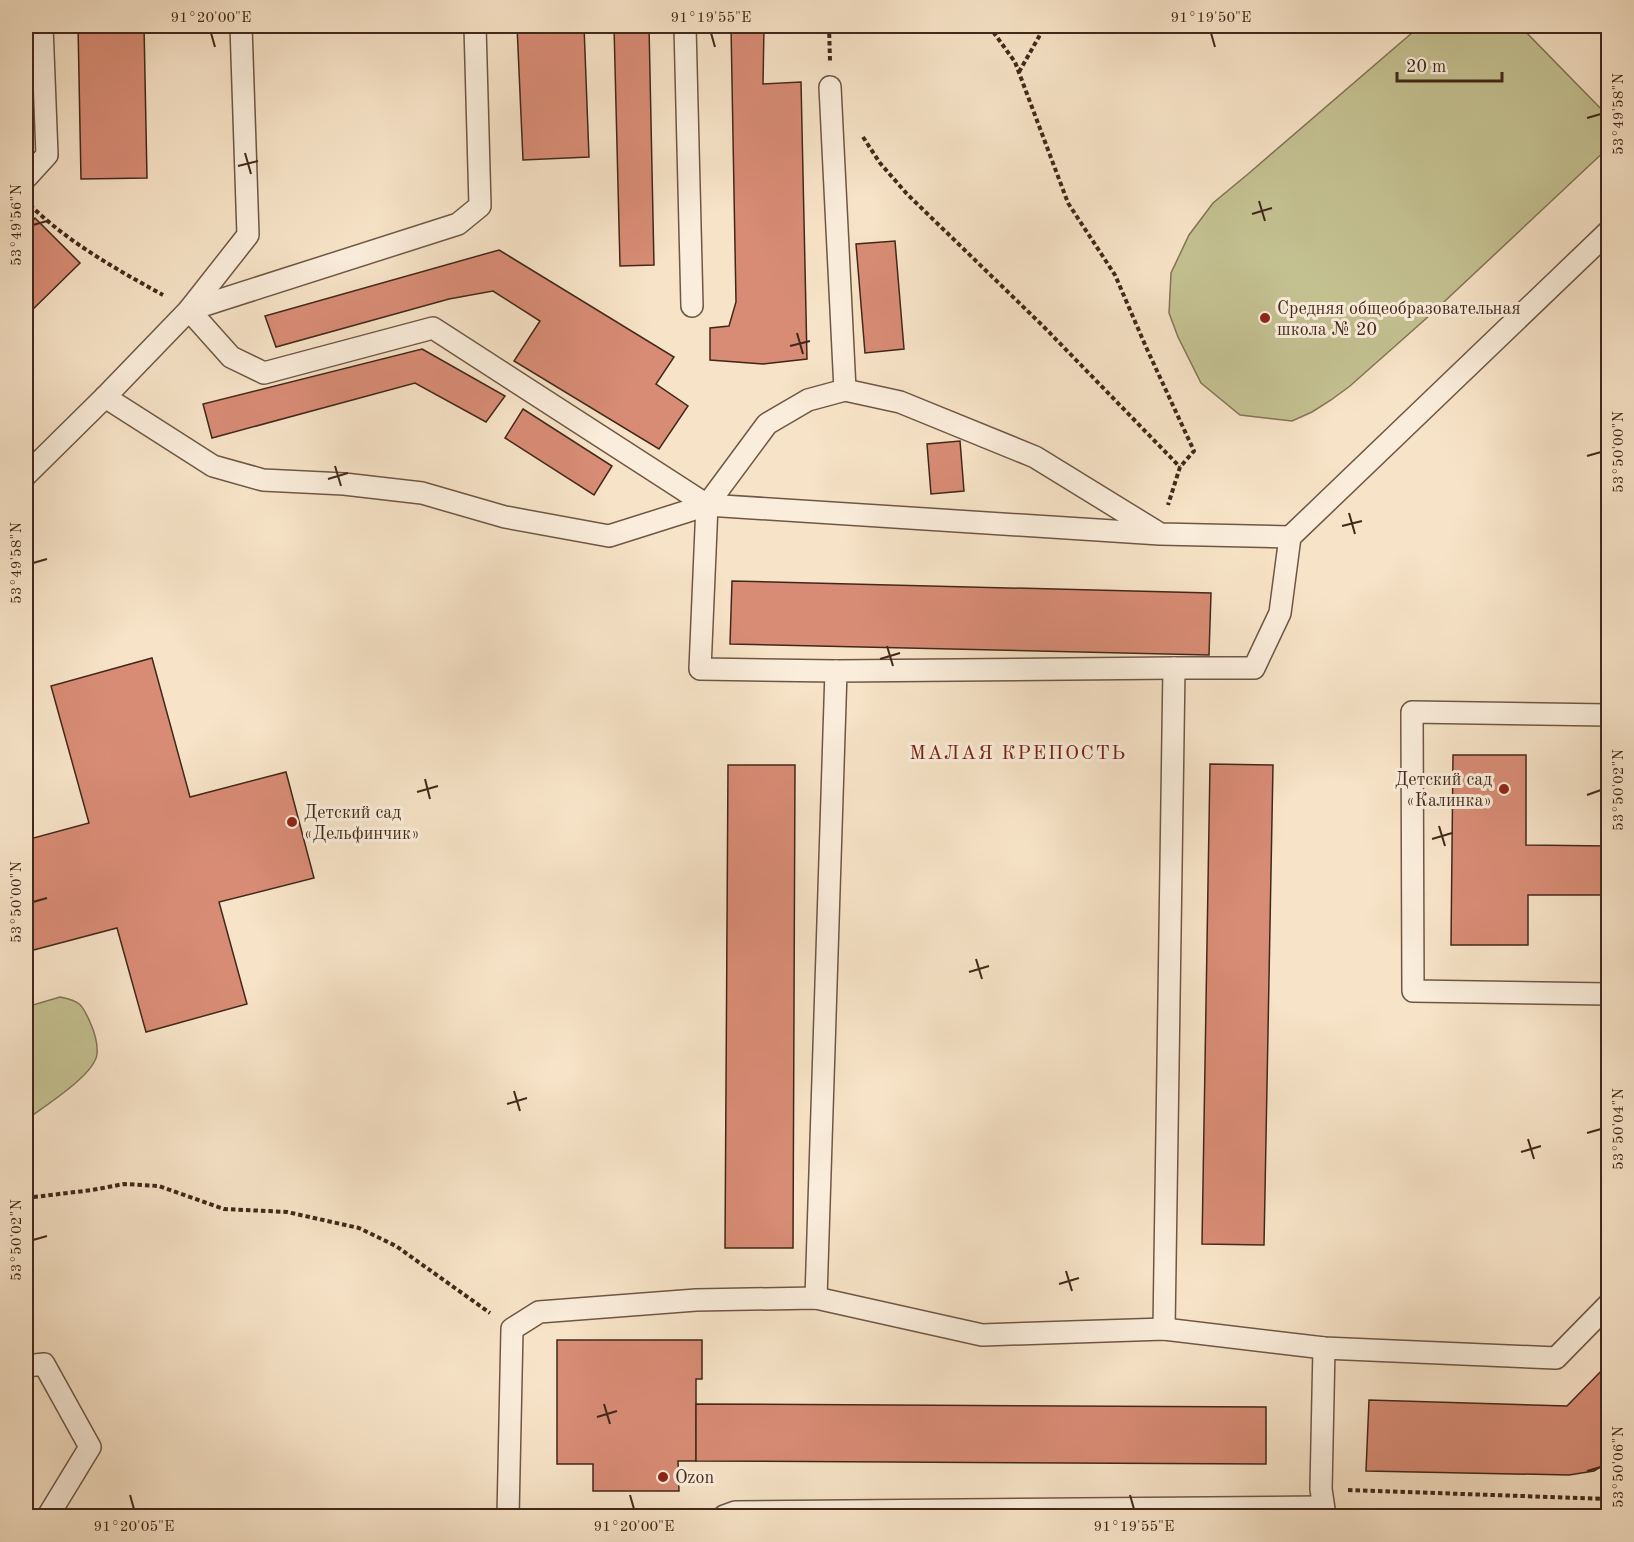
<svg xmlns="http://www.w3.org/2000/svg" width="1634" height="1542" font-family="'Old Standard TT',serif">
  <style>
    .green { fill: #c4c191; stroke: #837456; stroke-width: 1.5 }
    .building { fill: #d88c75; stroke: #42281a; stroke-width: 1.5 }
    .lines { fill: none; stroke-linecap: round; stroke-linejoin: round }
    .service-casing { stroke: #6f5745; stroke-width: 24 }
    .path { stroke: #42281a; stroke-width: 4; stroke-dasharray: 4.5 3; stroke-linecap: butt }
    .service { stroke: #faeddb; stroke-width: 21 }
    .ticks { fill: none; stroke: #42281a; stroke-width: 2 }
    .poi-dot { fill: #8f2418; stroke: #faeddb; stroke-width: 2 }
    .labels { text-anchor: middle; stroke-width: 6; stroke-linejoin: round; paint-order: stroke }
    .poi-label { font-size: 18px; fill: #42281a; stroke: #faeddb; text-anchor: start }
    .neighbourhood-label { font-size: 20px; letter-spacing: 1.5px; fill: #7a1f14; stroke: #faeddb }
    .neatline { fill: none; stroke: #42281a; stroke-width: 2 }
    .ticks-label { font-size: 15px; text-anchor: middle; fill: #42281a }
  </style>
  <rect width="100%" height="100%" fill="#f7e3c7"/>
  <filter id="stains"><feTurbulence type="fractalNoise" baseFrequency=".00333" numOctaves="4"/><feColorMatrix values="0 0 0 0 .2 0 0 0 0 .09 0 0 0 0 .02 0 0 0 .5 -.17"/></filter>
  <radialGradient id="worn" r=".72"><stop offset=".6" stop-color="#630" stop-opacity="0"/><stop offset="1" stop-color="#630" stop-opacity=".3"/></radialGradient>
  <g class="green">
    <polygon points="1420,26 1520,26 1608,116 1608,148 1429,316 1350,386 1331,400 1312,412 1292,421 1240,415 1201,383 1178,337 1169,313 1171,273 1189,235 1213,203 1248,174"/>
    <path d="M 60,997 C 80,1001 82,1004 90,1022 C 94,1031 98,1044 97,1054 C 95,1075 43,1107 26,1120 L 26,1007 Z"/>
  </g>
  <g class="building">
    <polygon points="78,26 144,26 147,178 81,179"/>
    <polygon points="517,26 584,26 589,157 523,160"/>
    <polygon points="614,26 649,26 654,265 620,266"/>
    <polygon points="731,26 764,26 763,84 801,82 807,359 763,364 710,360 710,328 729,326 736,302"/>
    <polygon points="35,218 80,263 26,316 26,228"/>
    <polygon points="895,241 904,349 865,353 856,244"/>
    <polygon points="499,250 674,357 656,384 688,406 659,449 514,361 540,321 493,291 449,299 276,347 265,316"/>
    <polygon points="422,349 505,396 486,422 415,383 212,438 203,404"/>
    <polygon points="523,409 612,466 594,495 505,438"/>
    <polygon points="960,441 964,491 931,494 927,444"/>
    <polygon points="732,581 1211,593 1209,655 730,644"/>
    <polygon points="152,658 190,797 286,772 314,878 219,902 247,1004 146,1032 117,928 26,952 26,840 89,823 51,686"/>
    <polygon points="1453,755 1526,755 1526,845 1608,846 1608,895 1528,895 1528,945 1451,945"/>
    <polygon points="1210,764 1273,765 1264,1245 1202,1244"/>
    <polygon points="728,765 795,765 793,1248 725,1248"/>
    <polygon points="557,1340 702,1340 702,1379 696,1379 696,1461 678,1461 679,1491 593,1491 593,1464 557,1464"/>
    <polygon points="1608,1364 1608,1462 1594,1471 1569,1475 1366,1471 1369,1400 1567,1406"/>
    <polygon points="696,1404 1266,1407 1266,1464 696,1461"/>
  </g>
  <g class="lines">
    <defs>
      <g id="service">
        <polyline points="475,26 480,206 458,224 189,310 231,357 264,373 433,328 707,505"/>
        <polyline points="685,26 692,306"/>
        <polyline points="830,87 845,390"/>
        <polyline points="26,178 47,155 42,26"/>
        <polyline points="105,397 213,466 263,480 344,484 422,493 505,517 609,536 707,505 1160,534 1290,537"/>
        <polyline points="26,475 105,397 189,310 248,235 241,26"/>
        <polyline points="836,671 700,669 707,505 767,424 808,400 845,390 900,402 1035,457 1157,532"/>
        <polyline points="1608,715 1412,712 1413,991 1608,994"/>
        <polyline points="816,1298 836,671 1174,668 1254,668 1280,613 1290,537 1608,232"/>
        <polyline points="1164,1329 1174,668"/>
        <polyline points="1324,1348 1321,1489 1325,1516"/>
        <polyline points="26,1366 44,1364 90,1447 48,1516"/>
        <polyline points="508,1516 512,1329 539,1312 696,1300 816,1298 982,1335 1164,1329 1324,1348 1556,1358 1608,1305"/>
        <polyline points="724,1516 735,1512 1323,1507"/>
      </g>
    </defs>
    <use href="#service" class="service-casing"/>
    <g class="path">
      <polyline points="829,26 830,61"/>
      <polyline points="989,26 1015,62 1068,203 1115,275 1146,347 1194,451 1180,467 1168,505"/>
      <polyline points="1019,72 1045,26"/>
      <polyline points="863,137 880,163 907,194 1044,327 1180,467"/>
      <path d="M 30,205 C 69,243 116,269 163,295"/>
      <polyline points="26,1198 92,1190 124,1184 159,1186 224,1209 287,1212 359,1228 396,1246 490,1313"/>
      <polyline points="1348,1490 1608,1499"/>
    </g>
    <use href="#service" class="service"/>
  </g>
  <path class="ticks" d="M 211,33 L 215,47M 711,33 L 715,47M 1211,33 L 1215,47M 1587,118 L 1601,114M 245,153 L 251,174M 238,166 L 258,161M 1259,201 L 1265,221M 1252,214 L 1272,208M 33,225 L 47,221M 797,333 L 803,354M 790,346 L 810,341M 1587,456 L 1601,452M 335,466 L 341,486M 328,479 L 348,473M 1349,513 L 1355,534M 1342,526 L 1362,521M 33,563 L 47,559M 887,646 L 893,666M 880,659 L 900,653M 425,779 L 430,799M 417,792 L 438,786M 1587,795 L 1601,790M 1439,826 L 1445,846M 1432,839 L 1452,833M 33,902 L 47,898M 976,959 L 982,979M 969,972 L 989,966M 514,1091 L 520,1111M 507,1104 L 527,1098M 1587,1133 L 1601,1129M 1528,1139 L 1534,1159M 1521,1152 L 1541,1146M 33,1240 L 47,1236M 1066,1271 L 1072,1291M 1059,1284 L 1079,1278M 604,1404 L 610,1424M 597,1417 L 617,1411M 1587,1471 L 1601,1467M 130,1495 L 134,1509M 630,1495 L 634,1509M 1130,1495 L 1134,1509"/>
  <g class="poi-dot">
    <circle cx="1265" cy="318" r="6"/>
    <circle cx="1504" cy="789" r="6"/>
    <circle cx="292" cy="822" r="6"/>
    <circle cx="663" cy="1477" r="6"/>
  </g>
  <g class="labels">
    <g class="poi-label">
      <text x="1277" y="314">Средняя общеобразовательная<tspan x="1277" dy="21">школа № 20</tspan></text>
      <text x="1492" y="785" text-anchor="end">Детский сад<tspan x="1492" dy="21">«Калинка»</tspan></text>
      <text x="304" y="818">Детский сад<tspan x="304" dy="21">«Дельфинчик»</tspan></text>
      <text x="675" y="1483">Ozon</text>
    </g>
    <g class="neighbourhood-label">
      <text x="1018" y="759">МАЛАЯ КРЕПОСТЬ</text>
    </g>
  </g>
  <rect width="1634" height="1542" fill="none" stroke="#f7e3c7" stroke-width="66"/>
  <path d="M1397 72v9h105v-9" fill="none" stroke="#42281a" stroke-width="3"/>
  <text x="1406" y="72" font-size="18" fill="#42281a" stroke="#faeddb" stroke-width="4.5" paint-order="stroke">20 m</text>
  <rect x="33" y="33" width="1568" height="1476" class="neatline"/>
  <g class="ticks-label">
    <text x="211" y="22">91°20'00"E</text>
    <text x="711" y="22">91°19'55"E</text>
    <text x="1211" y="22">91°19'50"E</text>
    <text transform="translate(1618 114) rotate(-90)" y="5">53°49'58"N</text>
    <text transform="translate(16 225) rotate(-90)" y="5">53°49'56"N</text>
    <text transform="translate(1618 452) rotate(-90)" y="5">53°50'00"N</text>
    <text transform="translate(16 563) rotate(-90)" y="5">53°49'58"N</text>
    <text transform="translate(1618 790) rotate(-90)" y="5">53°50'02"N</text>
    <text transform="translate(16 902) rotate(-90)" y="5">53°50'00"N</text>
    <text transform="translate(1618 1129) rotate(-90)" y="5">53°50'04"N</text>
    <text transform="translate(16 1240) rotate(-90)" y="5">53°50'02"N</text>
    <text transform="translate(1618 1467) rotate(-90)" y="5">53°50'06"N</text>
    <text x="134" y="1531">91°20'05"E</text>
    <text x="634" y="1531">91°20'00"E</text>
    <text x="1134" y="1531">91°19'55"E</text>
  </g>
  <rect width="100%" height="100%" filter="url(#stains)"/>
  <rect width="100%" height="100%" fill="url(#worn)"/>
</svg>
